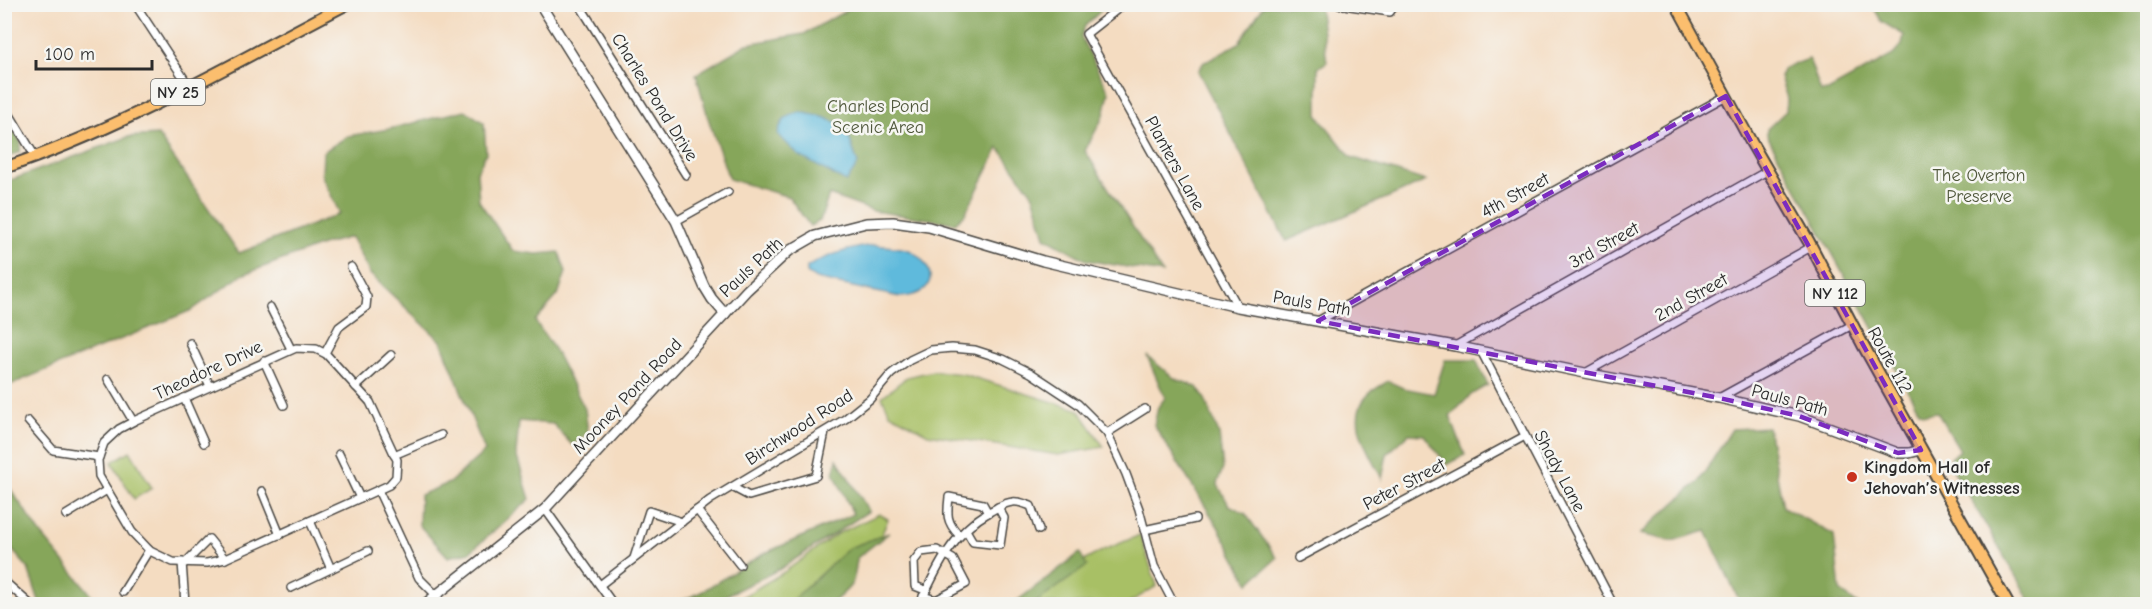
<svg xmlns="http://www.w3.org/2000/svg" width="2152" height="609" font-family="'Comic Neue',sans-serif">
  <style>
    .green { fill: #a8c065; stroke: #6a7648; stroke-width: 1.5 }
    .forest { fill: #86a65a; stroke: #586842; stroke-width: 1.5; fill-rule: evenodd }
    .water { fill: #5fbadc; stroke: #457284; stroke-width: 1.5 }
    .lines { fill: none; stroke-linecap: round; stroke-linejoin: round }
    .minor-casing { stroke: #494642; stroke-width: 10 }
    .tertiary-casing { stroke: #494642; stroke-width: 12 }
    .primary-casing { stroke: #494642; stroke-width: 14 }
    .minor { stroke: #fff; stroke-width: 7 }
    .tertiary { stroke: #fff; stroke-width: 9 }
    .primary { stroke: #fbbe6e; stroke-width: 10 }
    .marked { fill: #7b2cbf; fill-opacity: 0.2; stroke: #7b2cbf; stroke-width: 4.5; stroke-dasharray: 12 8; stroke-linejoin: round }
    .poi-dot { fill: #c8321e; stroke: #f6f6f2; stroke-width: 2 }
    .labels { text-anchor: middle; stroke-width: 5; stroke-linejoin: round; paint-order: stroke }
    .shield { fill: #f6f6f2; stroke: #686867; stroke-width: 1.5 }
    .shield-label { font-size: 16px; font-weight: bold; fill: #2b2b2b }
    .street-label { font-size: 18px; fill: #2b2b2b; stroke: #f6f6f2 }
    .park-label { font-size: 18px; fill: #50583c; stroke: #f6f6f2 }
    .poi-label { font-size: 18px; font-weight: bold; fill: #2b2b2b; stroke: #f6f6f2; text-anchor: start }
  </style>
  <rect width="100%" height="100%" fill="#f6f6f2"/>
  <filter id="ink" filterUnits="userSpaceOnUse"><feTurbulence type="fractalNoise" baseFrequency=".0167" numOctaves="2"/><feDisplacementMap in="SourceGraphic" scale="12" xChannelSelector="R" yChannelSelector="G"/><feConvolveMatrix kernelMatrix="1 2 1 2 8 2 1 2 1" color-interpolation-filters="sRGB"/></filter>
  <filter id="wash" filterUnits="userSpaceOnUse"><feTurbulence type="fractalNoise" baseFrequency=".008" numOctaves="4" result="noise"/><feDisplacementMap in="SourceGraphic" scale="24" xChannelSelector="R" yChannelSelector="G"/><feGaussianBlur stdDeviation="1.35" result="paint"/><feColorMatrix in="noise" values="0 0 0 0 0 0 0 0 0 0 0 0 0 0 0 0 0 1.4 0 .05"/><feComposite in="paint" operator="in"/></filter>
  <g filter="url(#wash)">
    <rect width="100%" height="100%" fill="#f4dcc1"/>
    <g class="green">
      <polygon points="933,371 963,374 1079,410 1104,447 1058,455 928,434 890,413 882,397 907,377"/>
      <polygon points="130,451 152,488 134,499 112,462"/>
      <polygon points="879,514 888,519 882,534 838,568 800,604 726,604 734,602 784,572 837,534"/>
      <polygon points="1140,535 1157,586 1127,604 1027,604 1064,571 1104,550"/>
    </g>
    <g class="forest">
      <path d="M 856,5 L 1107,5 L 1085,26 L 1081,37 L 1109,92 L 1104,115 L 1085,151 L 1162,273 L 1086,260 L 1045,237 L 1033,195 L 999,148 L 965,214 L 955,223 L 873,211 L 829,195 L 820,221 L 810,226 L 789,197 L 729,179 L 709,121 L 696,74 L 747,44 L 804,34 ZM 780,124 L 845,126 L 858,164 Z"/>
      <polygon points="1264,5 1319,5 1327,62 1318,68 1318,116 1351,157 1426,181 1286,241 1198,71 1204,62 1239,43"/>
      <polygon points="1872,5 2147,5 2147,604 2032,604 1948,461 1960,450 1937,412 1925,414 1919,411 1767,135 1767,129 1786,111 1787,98 1780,77 1784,68 1809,59 1821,92 1828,91 1893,55 1902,45 1904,35 1882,22"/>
      <polygon points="465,110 484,123 486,153 477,172 479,201 513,251 537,254 559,252 566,272 558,295 535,321 554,349 585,409 588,433 572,445 553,424 519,421 516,454 530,499 470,552 448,557 419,525 420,495 449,483 485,451 441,341 370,274 351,237 322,245 242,275 192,310 5,387 5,182 128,137 158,135 239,253 340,214 322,176 323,152 348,136 389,129"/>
      <polygon points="5,115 21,142 20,152 5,158"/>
      <polygon points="1147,356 1174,378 1197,387 1205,399 1219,434 1223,469 1217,483 1229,505 1245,513 1277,558 1249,583 1217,525 1154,425 1158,407 1165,398"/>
      <path d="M 1445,360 L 1476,360 L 1488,385 L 1472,394 L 1450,416 L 1465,455 L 1447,465 L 1424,435 L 1409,434 L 1387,454 L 1382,479 C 1371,455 1343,418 1369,394 C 1374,389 1382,385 1388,381 L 1403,388 L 1434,394 Z"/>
      <polygon points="1768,427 1783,507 1834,535 1840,591 1858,604 1741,604 1706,531 1672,541 1640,534 1699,481 1732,429"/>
      <polygon points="837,459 869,511 780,569 725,596 713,604 674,604 701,592 763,554 853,514 834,473"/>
      <polygon points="5,481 41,534 99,604 40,604 28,568 5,542"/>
      <path d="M 889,533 L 857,558 C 854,587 853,585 831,604 L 788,604 L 849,548 Z"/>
      <polygon points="1080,553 1087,566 1034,604 1013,604"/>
    </g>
    <g class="water">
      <path d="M 800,112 L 823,117 L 845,126 L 858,164 L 846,182 L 798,155 L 778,134 C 780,121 787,116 800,112 Z"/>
      <path d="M 875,245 C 886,247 904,246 913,252 C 941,272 933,296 900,297 L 816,279 L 807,273 L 807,267 C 829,254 850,248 875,245 Z"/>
    </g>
  </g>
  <g filter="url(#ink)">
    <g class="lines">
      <defs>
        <g id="minor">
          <polyline points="135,4 189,86"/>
          <polyline points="579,4 686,175"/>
          <polyline points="1124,4 1086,34 1238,307"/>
          <polyline points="1337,4 1390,12 1395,4"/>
          <polyline points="4,105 36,158"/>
          <polyline points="676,221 728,192"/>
          <polyline points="270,307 291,349"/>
          <polyline points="1318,321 1726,96"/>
          <polyline points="190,343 210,386"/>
          <polyline points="1455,346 1767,171"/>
          <polygon points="296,348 316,349 326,354 370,402 397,460 396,477 389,485 225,559 207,563 173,562 150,551 132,532 99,476 98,460 104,443 119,429 136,420"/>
          <polyline points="1481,351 1613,604"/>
          <polyline points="325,353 339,327 366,307 367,297 351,267"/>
          <polyline points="264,361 284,405"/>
          <polyline points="1585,373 1811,247"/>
          <polyline points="108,379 133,421"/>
          <polyline points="356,387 391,355"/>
          <polyline points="184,398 204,443"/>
          <polyline points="1719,398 1852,325"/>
          <polyline points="28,421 53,450 99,457"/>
          <polyline points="1107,433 1145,409"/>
          <polyline points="339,454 360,498"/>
          <polyline points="394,455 441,435"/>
          <polyline points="732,487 749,496 816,476 825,432"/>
          <polyline points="378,490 419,578 436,595"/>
          <polyline points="262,491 280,535"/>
          <polyline points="545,509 613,604"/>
          <polyline points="697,510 740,565"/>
          <polyline points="66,515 107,490"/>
          <polyline points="310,521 331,569"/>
          <polyline points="966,530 973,542 1000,545 1004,518 998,507"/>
          <polyline points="1144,530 1195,519"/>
          <path d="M 959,535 C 946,522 947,514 949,497 L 983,504 L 988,513"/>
          <polyline points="634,558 649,511 682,522"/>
          <polyline points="1298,558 1525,436"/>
          <polyline points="182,562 185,604"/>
          <polyline points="185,563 209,539 225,559"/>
          <polyline points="4,581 30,604"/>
          <polyline points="600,585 710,500 845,419 870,399 891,374 910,360 931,350 952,348 975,350 1003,359 1031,373 1078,404 1107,433 1126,474 1139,509 1154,566 1174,604"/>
          <polyline points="291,588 368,551"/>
          <polyline points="123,592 149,550"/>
          <polyline points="923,596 936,600 966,584 953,559 937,550 921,552 914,561 915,586 925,590"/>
          <path d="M 920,604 C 937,567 953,532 991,511 C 997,508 1006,502 1013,502 C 1018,501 1025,504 1031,506 L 1039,530"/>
        </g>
        <g id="tertiary">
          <polyline points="540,4 676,221 704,286 712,299 725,314"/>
          <polyline points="425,604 545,509 747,290 789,251 815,236 866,223 893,222 929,227 1043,261 1238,307 1455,346 1585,373 1719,398 1799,416 1898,453 1909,453 1921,450"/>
        </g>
        <g id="primary">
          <polyline points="1676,4 1751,142 1809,242 1863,345 2008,604"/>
          <path d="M 4,168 C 124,128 235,62 347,4"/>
        </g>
      </defs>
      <use href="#minor" class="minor-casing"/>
      <use href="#tertiary" class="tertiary-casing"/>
      <use href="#primary" class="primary-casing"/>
      <use href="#minor" class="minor"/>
      <use href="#tertiary" class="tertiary"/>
      <use href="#primary" class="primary"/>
    </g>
  </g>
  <path class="marked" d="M 1726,96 L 1921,450 L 1898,453 L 1799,416 L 1719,398 L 1318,321 Z"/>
  <circle class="poi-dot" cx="1852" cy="477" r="6"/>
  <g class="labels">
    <g class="shield">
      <rect x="151" y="79" width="54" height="26" rx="4.5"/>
      <rect x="1805" y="280" width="60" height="26" rx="4.5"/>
    </g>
    <g class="shield-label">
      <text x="178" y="98">NY 25</text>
      <text x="1835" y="299">NY 112</text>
    </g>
    <g class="street-label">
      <text transform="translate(655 97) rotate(58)" y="6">Charles Pond Drive</text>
      <text transform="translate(1175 163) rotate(61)" y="6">Planters Lane</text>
      <text transform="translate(1515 195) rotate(-29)" y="6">4th Street</text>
      <text transform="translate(1604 245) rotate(-29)" y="6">3rd Street</text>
      <text transform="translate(751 267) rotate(-43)" y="6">Pauls Path</text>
      <text transform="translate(1691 297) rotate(-29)" y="6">2nd Street</text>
      <text transform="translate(1312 303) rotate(10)" y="6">Pauls Path</text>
      <text transform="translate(1890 360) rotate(61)" y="6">Route 112</text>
      <text transform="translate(208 370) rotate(-25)" y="6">Theodore Drive</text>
      <text transform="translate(627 396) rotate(-47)" y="6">Mooney Pond Road</text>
      <text transform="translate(1790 400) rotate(15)" y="6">Pauls Path</text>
      <text transform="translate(799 427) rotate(-33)" y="6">Birchwood Road</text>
      <text transform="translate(1560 471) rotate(62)" y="6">Shady Lane</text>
      <text transform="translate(1404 484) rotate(-28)" y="6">Peter Street</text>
    </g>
    <g class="park-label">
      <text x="878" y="112">Charles Pond<tspan x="878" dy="21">Scenic Area</tspan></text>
      <text x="1979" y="181">The Overton<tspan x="1979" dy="21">Preserve</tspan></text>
    </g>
    <g class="poi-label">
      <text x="1864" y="473">Kingdom Hall of<tspan x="1864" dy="21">Jehovah’s Witnesses</tspan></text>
    </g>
  </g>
  <rect width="2152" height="609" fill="none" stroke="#f6f6f2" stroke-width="24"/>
  <path d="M36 60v9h116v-9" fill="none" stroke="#2b2b2b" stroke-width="3"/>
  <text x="45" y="60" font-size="18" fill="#2b2b2b" stroke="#f6f6f2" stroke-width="4.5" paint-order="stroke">100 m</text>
</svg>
